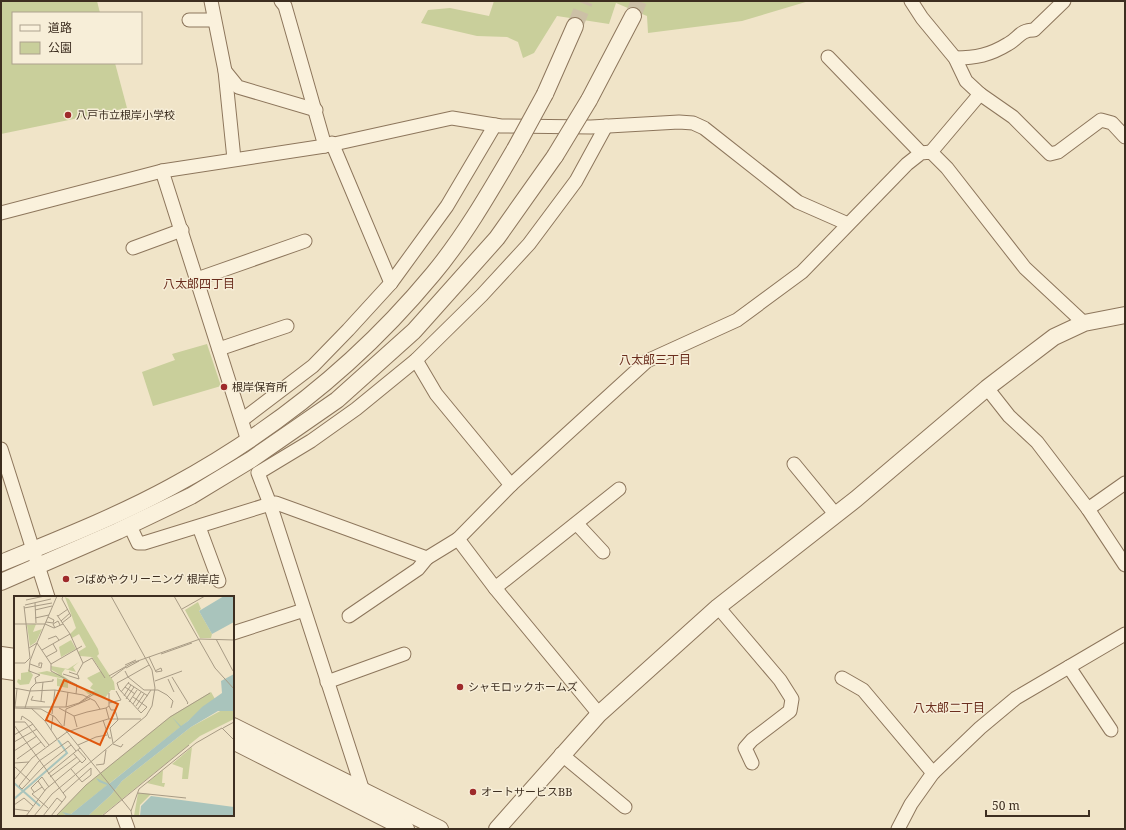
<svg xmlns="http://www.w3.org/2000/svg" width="1126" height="830" font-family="'Noto Serif','Noto Sans JP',serif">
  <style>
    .green { fill: #c9cf9b }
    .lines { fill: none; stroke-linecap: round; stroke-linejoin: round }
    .tertiary-tunnel { stroke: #ccc0a6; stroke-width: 16; stroke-dasharray: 16 8; stroke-linecap: butt }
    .minor-casing { stroke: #8d765c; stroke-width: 15 }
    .tertiary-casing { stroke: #8d765c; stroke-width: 18 }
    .minor { stroke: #faf1dc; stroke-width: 13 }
    .tertiary { stroke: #faf1dc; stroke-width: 16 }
    .tertiary-bridge-casing { stroke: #8d765c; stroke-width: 18; stroke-linecap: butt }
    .tertiary-bridge { stroke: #faf1dc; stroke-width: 16 }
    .poi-dot { fill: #9e2a2b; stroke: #f7eed8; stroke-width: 1.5 }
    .labels { text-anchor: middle; stroke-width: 3; stroke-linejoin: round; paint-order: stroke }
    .poi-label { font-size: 11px; fill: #3d2e20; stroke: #f7eed8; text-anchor: start }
    .neighbourhood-label { font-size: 12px; fill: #6b2e1e; stroke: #f7eed8 }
    .inset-river { fill: none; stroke: #a9c4bc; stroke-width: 2 }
    .inset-road { fill: none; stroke: #a89b85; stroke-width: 1 }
    .view { fill: #df570d; fill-opacity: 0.15; stroke: #df570d; stroke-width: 2 }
    .inset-edge { fill: none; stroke: #3d2e20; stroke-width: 2 }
  </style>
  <rect width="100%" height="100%" fill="#f0e4c8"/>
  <g class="green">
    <polygon points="1,1 97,1 100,13 13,13 13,63 115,63 127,108 1,134"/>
    <polygon points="494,1 809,1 742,21 648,33 647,16 616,3 609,24 557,16 534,53 523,58 518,42 507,37 477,36 421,23 428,10 450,8 489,16"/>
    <polygon points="207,344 221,386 153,406 142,372 175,360 172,354"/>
  </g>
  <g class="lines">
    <g class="tertiary-tunnel">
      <polyline points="633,16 639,1"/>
      <polyline points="575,26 585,1"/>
    </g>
    <defs>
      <g id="minor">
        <polyline points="211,1 225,71 234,159"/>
        <polyline points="281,1 285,6 325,146"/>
        <polyline points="911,1 922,18 955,58 966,81 980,94 931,152"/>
        <polyline points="189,20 214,20"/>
        <polyline points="828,57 921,153"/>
        <path d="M 955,58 C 976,58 990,55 1008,44 C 1019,38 1020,30 1034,30 L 1064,1"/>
        <polyline points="225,71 238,87 316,110"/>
        <polyline points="980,94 1013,117 1050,154 1058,152 1101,120 1112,123 1125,137"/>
        <polyline points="332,143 391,283"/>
        <polyline points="162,171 248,441"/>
        <polyline points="1,213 162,171 325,146 452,118 501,126 591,127 679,122 693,123 704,128 798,202 848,224"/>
        <polyline points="133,248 182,230"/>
        <polyline points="197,279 305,241"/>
        <polyline points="219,349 287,326"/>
        <polyline points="416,360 436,394 511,485"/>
        <polyline points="987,388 1009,416 1037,442 1088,509 1125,565"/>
        <polyline points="242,420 313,366 348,330 391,283 447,206 495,125"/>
        <polyline points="1,449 48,597"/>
        <polyline points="794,464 836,515"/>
        <polyline points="1088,509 1125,483"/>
        <polyline points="577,524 603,552"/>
        <polyline points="130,526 138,543 144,543 270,504 276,503 427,558 458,539"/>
        <polyline points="199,527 219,581"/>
        <polyline points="495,588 619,489"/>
        <polyline points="718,607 780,680 792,699 790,711 752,740 745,748 752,763"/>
        <polyline points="349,616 418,569 427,558"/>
        <polyline points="233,633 304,610"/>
        <polyline points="1069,667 1111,730"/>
        <polyline points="842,678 863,690 933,773"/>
        <polyline points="327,682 404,654"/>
        <polyline points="599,714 495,588 458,539 511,485 647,361 737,320 802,272 907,164 921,153 931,152 947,168 1025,268 1084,323"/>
        <polyline points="561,754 625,807"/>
        <polyline points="363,791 270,504 258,473 311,441 356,409 416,360 482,295 529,244 576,181 606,126"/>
        <polyline points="123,815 128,829"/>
        <polyline points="898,829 911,804 933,773 980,728 1016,698 1125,634"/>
      </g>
      <g id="tertiary">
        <polyline points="545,94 575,26"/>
        <polyline points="589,100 633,16"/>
        <path d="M 1,563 C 57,540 118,516 171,487 C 271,433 361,361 433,274 C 464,237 491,190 515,149"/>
        <polyline points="1,582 118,531 191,496 252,459 337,400 414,331 497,238 555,156"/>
        <polyline points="1,655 15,657"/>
        <polyline points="1,670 15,672"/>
        <polyline points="233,726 440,829"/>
        <polyline points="233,741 406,829"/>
        <polyline points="497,829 599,714 718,607 856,499 987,388 1054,337 1084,323 1125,315"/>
      </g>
    </defs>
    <use href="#minor" class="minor-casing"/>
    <use href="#tertiary" class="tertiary-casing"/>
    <use href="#minor" class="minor"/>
    <use href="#tertiary" class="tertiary"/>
    <defs>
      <g id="tertiary-bridge">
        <polyline points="515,149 545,94"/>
        <polyline points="555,156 589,100"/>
      </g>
    </defs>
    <use href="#tertiary-bridge" class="tertiary-bridge-casing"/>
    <use href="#tertiary-bridge" class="tertiary-bridge"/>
  </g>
  <g class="poi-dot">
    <circle cx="68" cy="115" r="4"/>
    <circle cx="224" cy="387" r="4"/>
    <circle cx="66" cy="579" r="4"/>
    <circle cx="460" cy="687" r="4"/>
    <circle cx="473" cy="792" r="4"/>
  </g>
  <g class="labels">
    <g class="poi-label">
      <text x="76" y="119">八戸市立根岸小学校</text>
      <text x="232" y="391">根岸保育所</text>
      <text x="74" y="583">つばめやクリーニング 根岸店</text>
      <text x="468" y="691">シャモロックホームズ</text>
      <text x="481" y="796">オートサービスBB</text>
    </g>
    <g class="neighbourhood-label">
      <text x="199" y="288">八太郎四丁目</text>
      <text x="655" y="364">八太郎三丁目</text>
      <text x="949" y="712">八太郎二丁目</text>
    </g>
  </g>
  <g transform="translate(14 596)">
    <rect width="220" height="220" fill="#f0e4c8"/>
    <path d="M 51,1 L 55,3 L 84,53 L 85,58 L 83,60 L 100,86 L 101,94 L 97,94 L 91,102 L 74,98 L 70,94 L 81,95 L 76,92 L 79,88 L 73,82 L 87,75 L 78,61 L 66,60 L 64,56 L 72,51 L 65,38 L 58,42 L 56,38 L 62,32 ZM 184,6 L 187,13 L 185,15 L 198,38 L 197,42 L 186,42 L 171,14 ZM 22,28 L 19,36 L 28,33 L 22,46 L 16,50 L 13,29 ZM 57,44 L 62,53 L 47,61 L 45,51 ZM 65,66 L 59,71 L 62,76 L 51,73 L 48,77 L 48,79 L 55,84 L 23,77 L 33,75 L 45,78 L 38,74 L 37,70 L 54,73 ZM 14,73 L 19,79 L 15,88 L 6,89 L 3,86 L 4,83 L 7,84 L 7,77 L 14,76 ZM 43,82 L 54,85 L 54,92 L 43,90 ZM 197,96 L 201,103 L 174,125 L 57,218 L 42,220 L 72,189 L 157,120 ZM 208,114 L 220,115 L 220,123 L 186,140 L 87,220 L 74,220 L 97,199 L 108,185 L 177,131 ZM 178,151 L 174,183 L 168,183 L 169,172 L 158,168 ZM 149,174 L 148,187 L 151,187 L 150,191 L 133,187 ZM 124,197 L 137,198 L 126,209 L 125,220 L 120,220 Z" fill="#c9cf9b"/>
    <path d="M 210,0 L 220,0 L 220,26 L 198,38 L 185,15 ZM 220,78 L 220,115 L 204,115 L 177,131 L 108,185 L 97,199 L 74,220 L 53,220 L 48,216 L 57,218 L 93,189 L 85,186 L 82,182 L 95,188 L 166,131 L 158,121 L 167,130 L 174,125 L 188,111 L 208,97 L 207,85 ZM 137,200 L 220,211 L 220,220 L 126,220 L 127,210 Z" fill="#a9c4bc"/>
    <path class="inset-river" d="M 0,187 L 26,210M 0,203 L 53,157 L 44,144"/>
    <path class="inset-road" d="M 160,0 L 201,72 L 220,93M 12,4 L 31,0M 21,7 L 22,27M 11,9 L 37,3M 10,12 L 38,7M 168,13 L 191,0M 21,14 L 38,10M 43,19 L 56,38 L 69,67 L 63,78M 44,20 L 54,13M 21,22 L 35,19M 47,25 L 56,17M 32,26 L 39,27 L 40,24 L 34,21M 48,27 L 57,20 L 48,3 L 49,0M 0,28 L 31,28 L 43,0M 41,32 L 39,28 L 44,25 L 46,29M 34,43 L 42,40 L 45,44M 202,43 L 219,75M 23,47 L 37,68 L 37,75 L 63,89 L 62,98M 15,52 L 23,47 L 31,28 L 40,32 L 49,28M 28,54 L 56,38M 147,58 L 178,47M 32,61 L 43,55 L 39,48M 135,61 L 142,76 L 148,75 L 147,72 L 141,75M 0,67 L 11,67 L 16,62 L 10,10M 69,67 L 78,62 L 91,82M 16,68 L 27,72 L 28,67 L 25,67 L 25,70M 37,68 L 68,50M 111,69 L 122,64M 135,69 L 114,81 L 130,94 L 144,94 L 153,99 L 159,105 L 157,112M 112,72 L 125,65M 111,75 L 114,81 L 103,87 L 105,93 L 127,117 L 133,111 L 119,101M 49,78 L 65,83 L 64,79 L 55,76M 95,80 L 118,67 L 186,43 L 220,44M 158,81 L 174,107 L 173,108M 97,82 L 112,71M 154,83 L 160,96M 141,85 L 168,75M 22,87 L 39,85 L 39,83M 114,87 L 134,100M 111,91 L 121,98M 0,92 L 16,95 L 41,94 L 69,99 L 81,105 L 86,113M 107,96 L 115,86M 19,100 L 17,104 L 31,106M 110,100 L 117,89M 112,103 L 120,91M 27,105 L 29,86M 115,106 L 123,94M 95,107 L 107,104 L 102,95M 64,108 L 80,98M 119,108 L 127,96M 95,110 L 97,114 L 101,114 L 104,124M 122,110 L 130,98M 0,111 L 52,111 L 65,107 L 77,98M 1,111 L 3,93M 52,111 L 54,96M 0,112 L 27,113 L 41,121 L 117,215M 11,112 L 17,92 L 22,87 L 21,82 L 26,79 L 15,75 L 16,65 L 23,47M 17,112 L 31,125 L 43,143M 45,112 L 60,120M 92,112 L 95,110 L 95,97M 124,113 L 137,94M 38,118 L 41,94M 7,124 L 8,120 L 17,126 L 35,149M 89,124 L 95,142 L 97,142M 0,126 L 11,126 L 31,151M 0,129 L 52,201 L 37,220M 50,130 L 52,113 L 76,103M 63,131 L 60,120 L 73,116 L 92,112 L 95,123M 209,132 L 220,126M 37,134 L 39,119M 0,139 L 19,128M 0,146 L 23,133M 99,147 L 96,132 L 104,124M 99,148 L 107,151 L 109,148M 64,149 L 82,141 L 93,139M 0,155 L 23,140M 59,157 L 68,167 L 72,163 L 64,154M 3,163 L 27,146M 0,167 L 15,166M 82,169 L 90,168 L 92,154M 0,170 L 16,185M 29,171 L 8,193 L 5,190 L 25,165 L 54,145 L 62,155M 29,171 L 57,149M 57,173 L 68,186 L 77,179 L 77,172M 34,178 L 66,152M 36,181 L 63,161M 0,184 L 18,162 L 53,136 L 94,123 L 127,123M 24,185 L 31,195M 28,191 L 18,198 L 34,212M 20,196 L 17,192 L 28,181 L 35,191M 49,197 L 77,172M 124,197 L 172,202M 0,209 L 10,202 L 19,210M 0,213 L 15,215M 12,220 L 32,193 L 66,165M 20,220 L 38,198 L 132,120 L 138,110 L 141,92 L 138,74 L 97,0M 29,220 L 43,202 L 48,206M 42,220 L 72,189 L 156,121 L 196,97M 88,220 L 175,149M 118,220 L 117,215 L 125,193 L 182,147 L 208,132 L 220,144"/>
    <path class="view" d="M 50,84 L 104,108 L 86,149 L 32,124 Z"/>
    <rect width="220" height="220" class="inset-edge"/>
  </g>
  <rect width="1126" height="830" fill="none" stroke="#3d2e20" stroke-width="4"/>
  <rect x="12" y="12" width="130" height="52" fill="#f7eed8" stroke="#ada18e"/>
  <rect x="20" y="25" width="20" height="6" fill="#faf1dc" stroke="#ada18e"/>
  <text x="48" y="32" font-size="12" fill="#3d2e20">道路</text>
  <rect x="20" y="42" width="20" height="12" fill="#c9cf9b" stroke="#ada18e"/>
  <text x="48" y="52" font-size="12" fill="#3d2e20">公園</text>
  <path d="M986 810v6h103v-6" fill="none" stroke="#3d2e20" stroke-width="2"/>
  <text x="992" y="810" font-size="12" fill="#3d2e20" stroke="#f7eed8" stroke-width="3" paint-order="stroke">50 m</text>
</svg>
